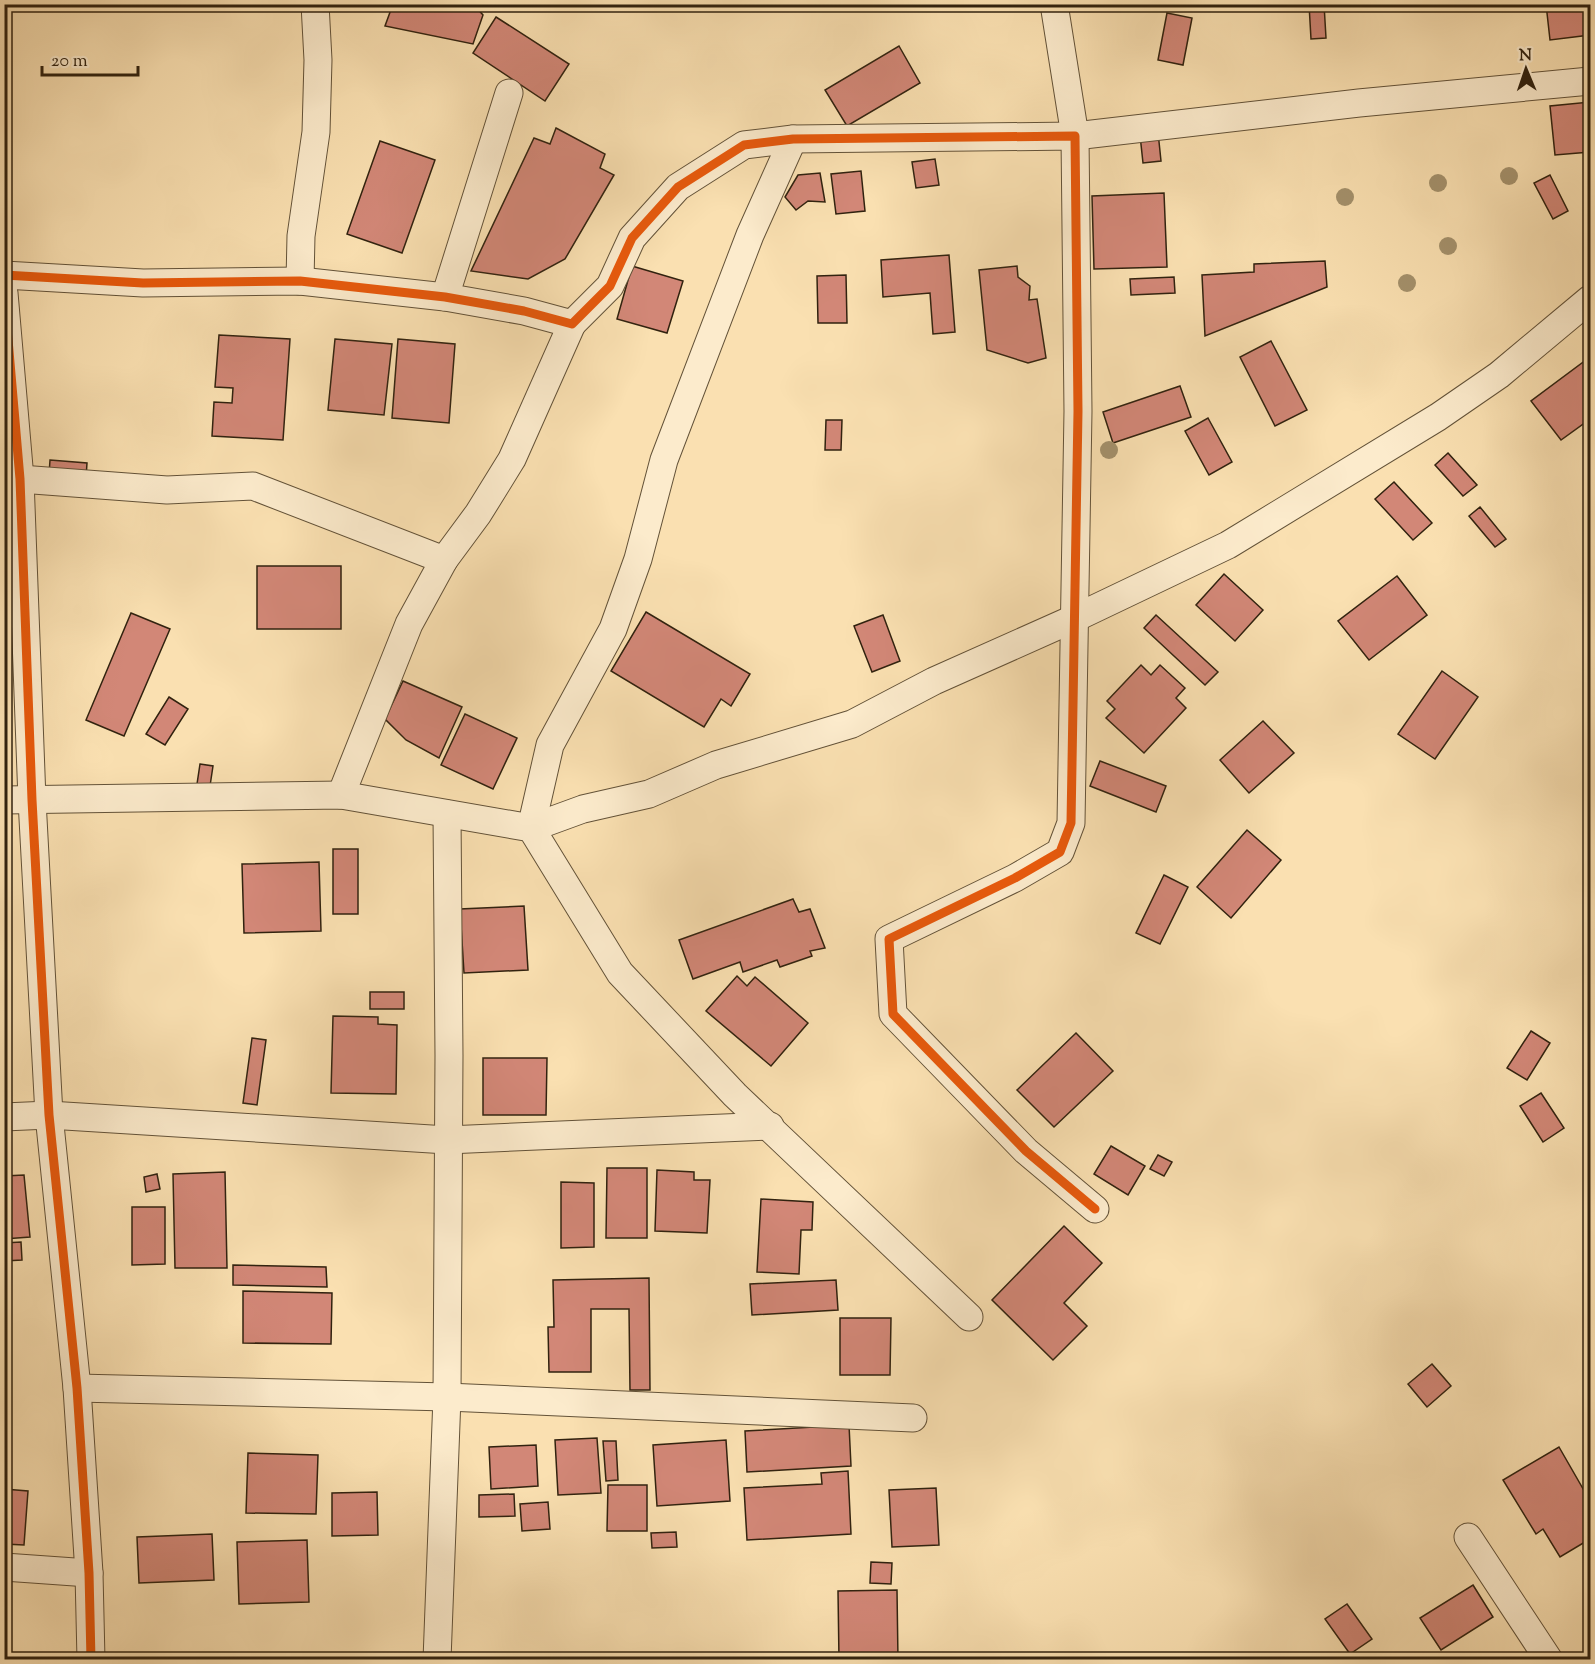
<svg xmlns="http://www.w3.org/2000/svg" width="1595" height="1664" font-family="'Sorts Mill Goudy',serif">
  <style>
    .building { fill: #d28777; stroke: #31220f; stroke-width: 1.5 }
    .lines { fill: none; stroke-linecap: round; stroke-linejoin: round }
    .minor-casing { stroke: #635238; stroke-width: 29 }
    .minor { stroke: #fcebcc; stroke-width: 27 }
    .cycleway-casing { stroke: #fcebcc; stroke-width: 13 }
    .cycleway { stroke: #e8590c; stroke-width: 9 }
    .tree { fill: #a4916c }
  </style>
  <rect width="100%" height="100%" fill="#fae0b1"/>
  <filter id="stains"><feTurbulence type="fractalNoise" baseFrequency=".00333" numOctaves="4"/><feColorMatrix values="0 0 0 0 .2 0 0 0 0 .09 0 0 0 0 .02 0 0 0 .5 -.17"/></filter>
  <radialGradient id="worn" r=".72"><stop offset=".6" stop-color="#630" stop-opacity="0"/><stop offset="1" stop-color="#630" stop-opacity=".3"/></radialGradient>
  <g class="building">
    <polygon points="393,4 457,4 460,6 473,4 483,15 473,44 385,26"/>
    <polygon points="1309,4 1324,4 1326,38 1311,39"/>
    <polygon points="1546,4 1590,4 1590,35 1550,40"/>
    <polygon points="1167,13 1192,18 1183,65 1158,60"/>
    <polygon points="496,17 569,64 545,101 473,53"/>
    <polygon points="899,46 920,83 847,126 825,90"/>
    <polygon points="1590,102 1590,152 1555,155 1550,106"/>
    <polygon points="556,128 605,154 600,168 614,175 565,259 528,279 471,271 534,138 550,144"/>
    <polygon points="1158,132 1161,161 1143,163 1140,135"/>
    <polygon points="380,141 435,160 402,253 347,234"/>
    <polygon points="935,159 939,185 916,188 912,162"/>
    <polygon points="861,171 865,211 836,214 831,174"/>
    <polygon points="820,173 825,202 808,201 796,210 785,197 798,175"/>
    <polygon points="1550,175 1568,211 1553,219 1534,183"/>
    <polygon points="1164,193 1167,267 1094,269 1092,196"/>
    <polygon points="949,255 955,332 933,334 930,293 883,297 881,260"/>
    <polygon points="1325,261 1327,287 1205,336 1202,275 1254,272 1254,264"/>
    <polygon points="632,266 683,281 667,333 617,319"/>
    <polygon points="1017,266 1018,277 1030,286 1029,300 1037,299 1046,358 1028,363 987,350 979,270"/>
    <polygon points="846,275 847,323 818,323 817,276"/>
    <polygon points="1174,277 1175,293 1131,295 1130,279"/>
    <polygon points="219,335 290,339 283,440 212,436 214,402 232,403 233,388 215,387"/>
    <polygon points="335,339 392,344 384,415 328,410"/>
    <polygon points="398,339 455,344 449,423 392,418"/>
    <polygon points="1271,341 1307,410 1275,426 1240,357"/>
    <polygon points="1590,357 1590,419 1561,440 1531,401"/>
    <polygon points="1180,386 1191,417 1113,443 1103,412"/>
    <polygon points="1208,418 1232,462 1209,475 1185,431"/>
    <polygon points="826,420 842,420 841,450 825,450"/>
    <polygon points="1448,453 1477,485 1463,496 1435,465"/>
    <polygon points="50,460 87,463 86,478 49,475"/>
    <polygon points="1394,482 1432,523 1413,540 1375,499"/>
    <polygon points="1480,507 1506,539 1495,547 1469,516"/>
    <rect x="257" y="566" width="84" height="63"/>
    <polygon points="1224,574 1263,610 1235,641 1196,605"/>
    <polygon points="1397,576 1427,615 1369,660 1338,621"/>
    <polygon points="646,612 750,674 731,706 721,699 704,727 611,671"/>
    <polygon points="131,613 170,629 124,736 86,720"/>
    <polygon points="883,615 900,661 872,672 854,626"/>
    <polygon points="1156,615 1218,672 1205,685 1144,628"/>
    <polygon points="1141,665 1151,675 1160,665 1185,688 1176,698 1186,708 1144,753 1106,718 1115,709 1107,701"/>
    <polygon points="1442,671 1478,697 1435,759 1398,734"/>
    <polygon points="403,681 462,707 439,758 406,740 385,719"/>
    <polygon points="169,697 188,709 165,745 146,734"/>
    <polygon points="465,714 517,738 493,789 441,765"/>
    <polygon points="1263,721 1294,753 1249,793 1220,760"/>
    <polygon points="1100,761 1166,786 1156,812 1090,786"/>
    <polygon points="200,764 213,766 210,786 197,784"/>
    <polygon points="1247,830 1281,860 1231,918 1197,887"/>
    <rect x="333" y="849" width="25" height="65"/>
    <polygon points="319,862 321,931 244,933 242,864"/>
    <polygon points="1164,875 1188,887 1160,944 1136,933"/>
    <polygon points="793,899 799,912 810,909 825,948 810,951 812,956 780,967 777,960 743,972 740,962 693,979 679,940"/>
    <polygon points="524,906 528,970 464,973 460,909"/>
    <polygon points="737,976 747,986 755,977 808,1023 771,1066 706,1011"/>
    <rect x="370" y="992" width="34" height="17"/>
    <polygon points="333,1016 378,1017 378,1024 397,1025 396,1094 331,1093"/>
    <polygon points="1531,1031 1550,1043 1527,1080 1507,1068"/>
    <polygon points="1076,1033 1113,1071 1054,1127 1017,1090"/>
    <polygon points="252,1038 266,1040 257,1105 243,1103"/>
    <polygon points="483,1058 547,1058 546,1115 483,1115"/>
    <polygon points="1541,1093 1564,1128 1543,1142 1520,1106"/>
    <polygon points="1111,1146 1145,1166 1128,1195 1094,1174"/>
    <polygon points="1158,1155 1172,1162 1164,1176 1150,1169"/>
    <polygon points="607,1168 647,1168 647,1238 606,1238"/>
    <polygon points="657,1170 694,1172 694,1180 710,1180 707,1233 655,1231"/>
    <polygon points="225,1172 227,1268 175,1268 173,1174"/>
    <polygon points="157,1174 160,1189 146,1192 144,1177"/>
    <polygon points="24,1175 30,1237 4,1239 4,1176"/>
    <polygon points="561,1182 594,1183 594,1247 561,1248"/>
    <polygon points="761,1199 813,1202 812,1230 801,1230 799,1274 757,1272"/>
    <polygon points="132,1207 165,1207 165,1264 132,1265"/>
    <polygon points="1064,1226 1102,1263 1064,1303 1087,1326 1053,1360 992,1300"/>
    <polygon points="21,1242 22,1260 4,1261 4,1243"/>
    <polygon points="233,1265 326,1267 327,1287 233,1285"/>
    <polygon points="649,1278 650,1390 630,1390 629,1309 591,1309 591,1372 549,1372 548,1327 554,1327 553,1280"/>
    <polygon points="836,1280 838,1310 752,1315 750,1284"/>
    <polygon points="243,1291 332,1293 331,1344 243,1343"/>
    <polygon points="840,1318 891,1318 890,1375 840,1375"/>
    <polygon points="1432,1364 1451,1386 1427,1407 1408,1384"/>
    <polygon points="849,1425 851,1466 747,1472 745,1431"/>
    <polygon points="597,1438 601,1493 558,1495 555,1440"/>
    <polygon points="726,1440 730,1501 657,1506 653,1445"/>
    <polygon points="603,1441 616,1441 618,1480 606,1481"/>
    <polygon points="536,1445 538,1486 491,1489 489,1447"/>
    <polygon points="1559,1447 1590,1501 1590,1539 1560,1557 1543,1529 1536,1534 1503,1480"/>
    <polygon points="248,1453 318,1455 316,1514 246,1513"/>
    <polygon points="848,1471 851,1534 747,1540 744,1488 822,1484 821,1473"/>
    <polygon points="608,1485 647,1485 647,1531 607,1531"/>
    <polygon points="936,1488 939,1545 892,1547 889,1490"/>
    <polygon points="4,1489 28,1491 24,1545 4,1544"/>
    <polygon points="377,1492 378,1535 332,1536 332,1493"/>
    <polygon points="514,1494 515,1516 479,1517 479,1495"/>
    <polygon points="548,1502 550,1529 522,1531 520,1504"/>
    <polygon points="676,1532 677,1547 652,1548 651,1533"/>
    <polygon points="212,1534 214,1580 139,1583 137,1537"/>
    <polygon points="307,1540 309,1602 239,1604 237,1542"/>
    <polygon points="871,1562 892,1563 891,1584 870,1583"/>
    <polygon points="1473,1585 1493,1617 1441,1650 1420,1618"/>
    <polygon points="897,1590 898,1660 839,1660 838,1591"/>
    <polygon points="1347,1604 1372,1639 1350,1654 1325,1619"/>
  </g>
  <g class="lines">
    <defs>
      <g id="minor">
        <polyline points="1054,4 1075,136 1359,103 1590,81"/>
        <polyline points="4,275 143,283 300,281 445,297 524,311 572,324 610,286 632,238 678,187 744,145 793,139 1075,136 1078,411 1071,823 1060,852 1015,878 889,939 893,1014 1026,1151 1095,1209"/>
        <polyline points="300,281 301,236 316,132 318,60 315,4"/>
        <polyline points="4,293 20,479 32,800 49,1115 77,1388 89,1573 91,1660"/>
        <polyline points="445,297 509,93"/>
        <polyline points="20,479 167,490 253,486 444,560"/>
        <polyline points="341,795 409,624 444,560 478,514 512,459 572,324"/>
        <polyline points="4,800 341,795 531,828 620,973 735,1095 969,1317"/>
        <polyline points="531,828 583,809 649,794 716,765 852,724 934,681 1073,619 1228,545 1438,417 1499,375 1590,299"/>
        <polyline points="531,828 550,745 613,629 638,559 664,460 750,235 793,139"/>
        <polyline points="4,1117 49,1115 447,1140 770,1126"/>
        <polyline points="77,1388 447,1397 913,1418"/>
        <polyline points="1468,1537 1549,1660"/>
        <polyline points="4,1567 89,1573"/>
        <polyline points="437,1660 447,1397 449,1055 447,814"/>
      </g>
    </defs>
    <use href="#minor" class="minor-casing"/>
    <use href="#minor" class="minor"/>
    <defs>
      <g id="cycleway">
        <polyline points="4,275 143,283 300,281 445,297 524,311 572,324 610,286 632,238 678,187 744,145 793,139 1075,136 1078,411 1071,823 1060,852 1015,878 889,939 893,1014 1026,1151 1095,1209"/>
        <polyline points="4,293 20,479 32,800 49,1115 77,1388 89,1573 91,1660"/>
      </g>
    </defs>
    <use href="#cycleway" class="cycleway-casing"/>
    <use href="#cycleway" class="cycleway"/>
  </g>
  <g class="tree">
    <circle cx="1509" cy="176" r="9"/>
    <circle cx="1438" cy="183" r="9"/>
    <circle cx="1345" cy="197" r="9"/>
    <circle cx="1448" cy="246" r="9"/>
    <circle cx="1407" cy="283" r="9"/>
    <circle cx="1109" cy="450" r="9"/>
  </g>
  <rect width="1595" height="1664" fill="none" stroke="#fae0b1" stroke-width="24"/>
  <rect x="6" y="6" width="1583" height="1652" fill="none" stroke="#31220f" stroke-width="3"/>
  <rect x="12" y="12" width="1571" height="1640" fill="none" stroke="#31220f" stroke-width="1.5"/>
  <g transform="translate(1526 69) rotate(358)" stroke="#fcebcc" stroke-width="4.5" paint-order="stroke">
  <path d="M0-4.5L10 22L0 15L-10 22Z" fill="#31220f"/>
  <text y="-9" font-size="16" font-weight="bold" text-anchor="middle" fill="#31220f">N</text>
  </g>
  <path d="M42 66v9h96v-9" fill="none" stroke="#31220f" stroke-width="3"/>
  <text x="51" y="66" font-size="18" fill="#31220f" stroke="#fcebcc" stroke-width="4.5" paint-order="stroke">20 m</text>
  <rect width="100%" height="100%" filter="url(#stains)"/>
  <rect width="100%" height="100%" fill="url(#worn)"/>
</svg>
